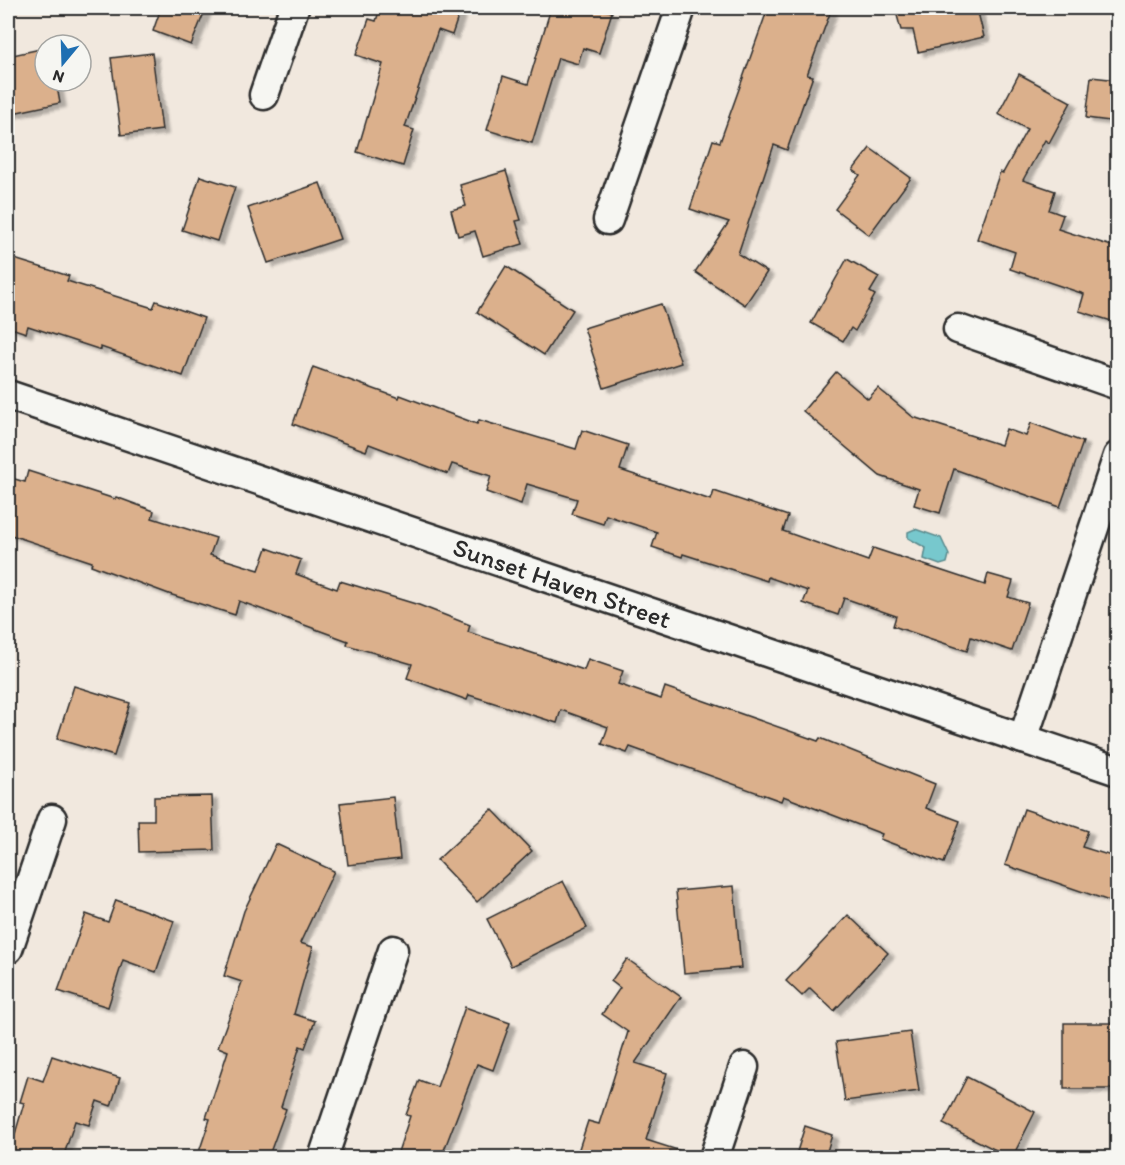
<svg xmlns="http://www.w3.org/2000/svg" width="1125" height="1165" font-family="Itim,sans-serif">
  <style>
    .water { fill: #77c8cd; stroke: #59898c; stroke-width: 1.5 }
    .building { fill: #dbb08c; stroke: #2b2b2b; stroke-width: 1.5; filter: url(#shadow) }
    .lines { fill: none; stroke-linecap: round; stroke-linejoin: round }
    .minor-casing { stroke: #2b2b2b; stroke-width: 33 }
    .minor { stroke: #f6f6f2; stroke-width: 28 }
    .labels { text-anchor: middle; stroke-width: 6; stroke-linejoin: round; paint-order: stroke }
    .street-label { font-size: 26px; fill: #2b2b2b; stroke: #f6f6f2 }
  </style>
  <defs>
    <filter id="shadow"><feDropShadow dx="6" dy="4" stdDeviation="1.5" flood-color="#0004"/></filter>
  </defs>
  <rect width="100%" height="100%" fill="#f1e8de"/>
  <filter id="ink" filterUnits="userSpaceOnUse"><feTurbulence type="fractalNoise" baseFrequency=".0167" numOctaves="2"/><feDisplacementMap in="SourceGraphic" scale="12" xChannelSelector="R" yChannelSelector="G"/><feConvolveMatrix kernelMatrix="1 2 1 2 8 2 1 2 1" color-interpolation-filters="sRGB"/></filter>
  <g filter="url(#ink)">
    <polygon class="water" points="915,529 941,538 949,555 947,563 940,565 924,559 926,548 908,538 908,532"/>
    <g class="building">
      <polygon points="161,8 206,8 191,45 153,31"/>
      <polygon points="380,8 461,8 452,35 438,30 405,127 414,130 403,166 357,152 383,64 356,55 369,19 376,21"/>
      <polygon points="551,8 595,8 612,12 599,53 583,48 578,64 558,58 532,143 487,130 503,76 528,84"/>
      <polygon points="768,8 832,8 807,75 813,76 787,150 774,145 738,254 767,272 745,305 695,272 729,222 690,209 713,140 720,142"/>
      <polygon points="895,8 977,8 984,37 918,52 913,30 901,30"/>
      <polygon points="45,48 45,81 56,81 60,103 8,114 8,56"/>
      <polygon points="152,53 162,130 121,135 111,58"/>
      <polygon points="1019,74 1071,102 1049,143 1045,140 1023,180 1055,191 1049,210 1063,215 1058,229 1118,248 1118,323 1079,311 1084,294 1010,269 1015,252 977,239 1000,172 1003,173 1027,129 998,114"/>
      <polygon points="1091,77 1118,80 1118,122 1086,118"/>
      <polygon points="870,148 911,178 869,235 835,209 860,175 853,170"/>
      <polygon points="506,171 521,220 516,221 523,244 483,256 475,231 458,236 451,210 466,206 460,185"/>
      <polygon points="200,176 235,187 217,241 182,230"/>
      <polygon points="320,183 340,239 268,263 248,208"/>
      <polygon points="8,257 69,276 67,281 153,308 156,301 204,318 183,376 101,347 101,350 28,326 26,333 8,327"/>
      <polygon points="847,259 879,277 870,292 875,295 855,331 851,328 843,341 811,323"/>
      <polygon points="506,266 573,310 544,355 477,312"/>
      <polygon points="661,304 681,363 604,388 584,328"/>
      <polygon points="313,367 399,398 400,395 477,424 479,420 576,449 582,430 628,445 620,470 711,500 714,491 788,516 783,531 868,561 873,548 985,585 988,574 1013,581 1008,597 1028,603 1012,651 971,637 967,651 893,626 896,616 844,598 838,615 803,603 808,591 768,577 767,581 683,554 682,557 652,547 657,532 606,515 603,524 572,514 577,499 527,484 521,504 486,492 491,476 452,464 448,474 369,444 366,451 293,424"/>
      <polygon points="836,372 868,399 878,388 913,417 1001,445 1006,429 1026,436 1031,423 1083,442 1060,507 954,469 940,513 914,505 919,489 880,476 803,411"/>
      <polygon points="28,471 115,499 116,497 154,511 152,518 216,538 210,555 259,570 267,548 301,560 296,574 337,589 340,581 419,605 470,625 468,632 584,670 588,659 623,671 618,684 661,699 665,687 818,741 820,738 935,784 926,808 960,821 944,863 880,839 882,834 783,796 781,801 630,747 627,753 602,744 608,727 561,710 557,723 469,695 467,700 407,678 412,664 347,645 348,641 239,601 235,615 169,594 91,565 92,562 8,534 8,477 25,482"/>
      <polygon points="74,686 130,703 114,756 57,739"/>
      <polygon points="212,796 214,850 139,852 138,820 154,820 154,797"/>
      <polygon points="393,797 400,859 348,865 340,803"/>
      <polygon points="492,809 532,851 477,902 437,860"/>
      <polygon points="1024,809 1088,831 1082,847 1118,858 1118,904 1005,865"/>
      <polygon points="276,844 334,871 300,943 313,947 294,1014 315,1021 305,1048 300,1046 281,1107 286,1109 268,1158 197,1158 210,1119 206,1118 228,1051 218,1047 242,982 224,976 244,911"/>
      <polygon points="563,881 587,928 511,966 487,919"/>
      <polygon points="734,886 741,968 684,973 676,891"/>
      <polygon points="116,900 174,921 156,972 123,960 108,1007 58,991 86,914 108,922"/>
      <polygon points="848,915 888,953 834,1011 810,988 802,996 786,981"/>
      <polygon points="627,959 681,997 635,1063 667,1073 646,1140 687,1153 686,1158 576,1158 588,1121 599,1124 628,1032 602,1014 620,988 611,981"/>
      <polygon points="465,1007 510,1023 493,1070 477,1064 441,1158 396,1158 410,1116 406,1115 419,1080 437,1087"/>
      <rect x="1064" y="1023" width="53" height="66"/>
      <polygon points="910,1032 919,1091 845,1101 836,1042"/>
      <polygon points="52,1056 120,1078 111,1106 97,1101 89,1125 75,1121 63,1158 8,1158 24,1103 20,1102 28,1076 43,1081"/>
      <polygon points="967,1077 1035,1112 1012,1158 943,1124"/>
      <polygon points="805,1126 832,1135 825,1158 795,1158"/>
    </g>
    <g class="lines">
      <defs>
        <g id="minor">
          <polyline points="264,95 294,8"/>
          <polyline points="608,220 681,8"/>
          <polyline points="958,329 1118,385"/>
          <polyline points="8,395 1118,771"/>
          <polyline points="1023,739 1118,456"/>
          <polyline points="8,949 52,819"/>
          <polyline points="323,1158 393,950"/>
          <polyline points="714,1158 744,1067"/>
        </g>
      </defs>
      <use href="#minor" class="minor-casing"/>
      <use href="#minor" class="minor"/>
    </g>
  </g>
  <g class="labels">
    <g class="street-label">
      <text transform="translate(562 583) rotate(19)" y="9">Sunset Haven Street</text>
    </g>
  </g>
  <rect width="1125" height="1165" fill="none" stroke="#f6f6f2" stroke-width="30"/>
  <rect x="15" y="15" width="1095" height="1135" fill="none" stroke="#2b2b2b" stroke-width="2" filter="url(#ink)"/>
  <g transform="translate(63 63) rotate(199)"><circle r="28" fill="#f6f6f2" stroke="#a5a5a2" stroke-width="1.5"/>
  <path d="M0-4.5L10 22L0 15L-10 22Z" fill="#1f6fb2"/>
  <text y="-9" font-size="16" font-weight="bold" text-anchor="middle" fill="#2b2b2b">N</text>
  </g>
</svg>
